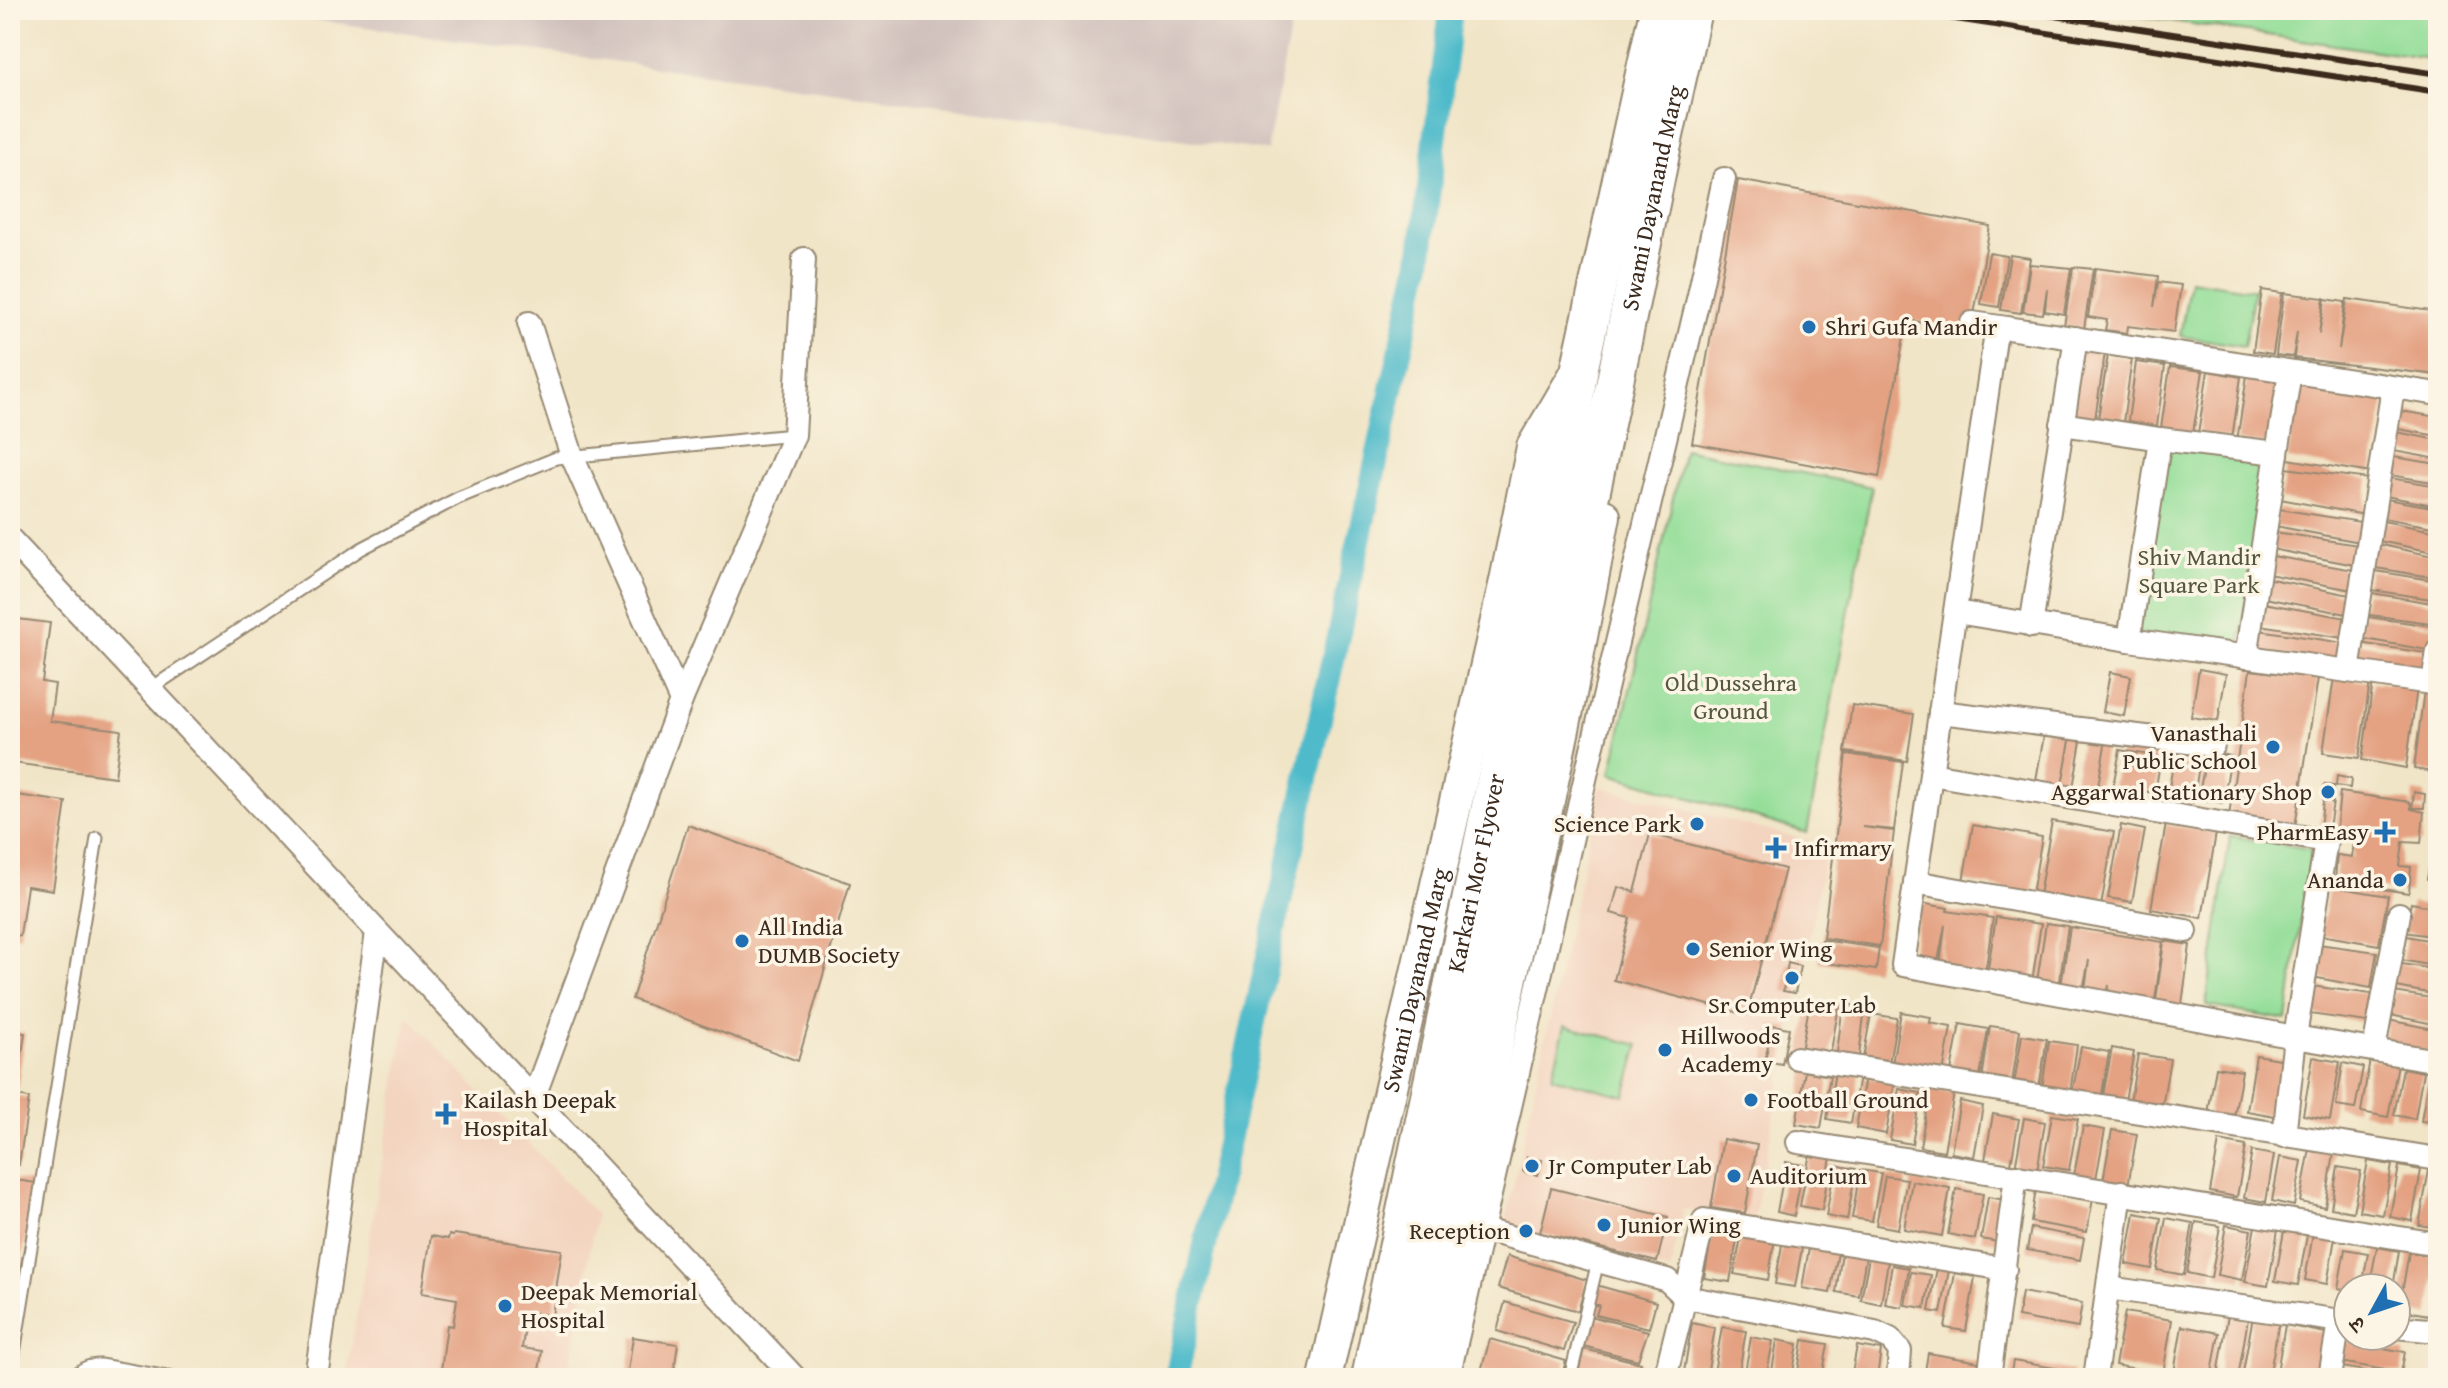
<svg xmlns="http://www.w3.org/2000/svg" width="2448" height="1388" font-family="'Gentium Book Plus','Noto Serif Devanagari',serif">
  <style>
    .built { fill: #f3d4bf }
    .industrial { fill: #cfc0bb }
    .green { fill: #95de9a; stroke: #68845c; stroke-width: 2 }
    .lines { fill: none; stroke-linecap: round; stroke-linejoin: round }
    .canal { stroke: #4fbbca; stroke-width: 24 }
    .building { fill: #e4a283 }
    .lane-casing { stroke: #968872; stroke-width: 15 }
    .street-casing { stroke: #968872; stroke-width: 26 }
    .secondary-casing { stroke: #968872; stroke-width: 36 }
    .primary-casing { stroke: #968872; stroke-width: 40 }
    .lane { stroke: #fff; stroke-width: 11 }
    .street { stroke: #fff; stroke-width: 22 }
    .secondary { stroke: #fff; stroke-width: 32 }
    .primary { stroke: #fff; stroke-width: 36 }
    .rail { stroke: #3b2a1e; stroke-width: 6 }
    .poi-dot { fill: #1f6fb2; stroke: #fcf5e5; stroke-width: 3 }
    .labels { text-anchor: middle; stroke-width: 7; stroke-linejoin: round; paint-order: stroke }
    .street-label { font-size: 24px; fill: #3b2a1e; stroke: #fcf5e5 }
    .poi-label { font-size: 24px; fill: #3b2a1e; stroke: #fcf5e5; text-anchor: start }
    .park-label { font-size: 24px; fill: #52573d; stroke: #fcf5e5 }
  </style>
  <rect width="100%" height="100%" fill="#fcf5e5"/>
  <filter id="ink" filterUnits="userSpaceOnUse"><feTurbulence type="fractalNoise" baseFrequency=".0125" numOctaves="2"/><feDisplacementMap in="SourceGraphic" scale="16" xChannelSelector="R" yChannelSelector="G"/><feConvolveMatrix kernelMatrix="1 2 1 2 8 2 1 2 1" color-interpolation-filters="sRGB"/></filter>
  <filter id="wash" filterUnits="userSpaceOnUse"><feTurbulence type="fractalNoise" baseFrequency=".006" numOctaves="4" result="noise"/><feDisplacementMap in="SourceGraphic" scale="32" xChannelSelector="R" yChannelSelector="G"/><feGaussianBlur stdDeviation="1.8" result="paint"/><feColorMatrix in="noise" values="0 0 0 0 0 0 0 0 0 0 0 0 0 0 0 0 0 1.4 0 .05"/><feComposite in="paint" operator="in"/></filter>
  <g filter="url(#wash)">
    <rect width="100%" height="100%" fill="#f1e5c7"/>
    <g class="built">
      <polygon points="1600,787 1827,846 1753,1225 1684,1209 1670,1271 1503,1233"/>
      <polygon points="407,1015 596,1214 568,1378 346,1378"/>
    </g>
    <polygon class="industrial" points="241,10 1294,10 1267,151"/>
    <g class="green">
      <polygon points="2097,10 2438,10 2438,60"/>
      <polygon points="2190,280 2254,290 2244,346 2180,336"/>
      <polygon points="2167,446 2269,458 2239,650 2135,633"/>
      <polygon points="1684,449 1872,487 1807,833 1611,774"/>
      <polygon points="2230,836 2311,849 2287,1020 2206,1006"/>
      <polygon points="1565,1026 1639,1045 1625,1096 1552,1077"/>
    </g>
    <g class="lines">
      <polyline class="canal" points="1176,1378 1420,261 1451,10"/>
    </g>
    <g id="blocks">
      <g class="building">
        <polygon points="1738,180 1990,226 1971,331 1907,320 1879,477 1692,443"/>
        <polygon points="1989,253 2007,256 1999,307 1981,304"/>
        <polygon points="2010,255 2030,258 2021,313 2001,310"/>
        <polygon points="2030,264 2071,268 2064,314 2045,311 2047,289 2043,314 2023,312"/>
        <polygon points="2073,267 2093,269 2084,329 2064,326"/>
        <polygon points="2095,268 2158,276 2154,307 2158,282 2181,285 2174,332 2128,326 2127,333 2105,330 2107,320 2088,317"/>
        <polygon points="2262,290 2282,293 2273,354 2253,351"/>
        <polygon points="2284,293 2324,298 2319,334 2325,299 2345,302 2339,349 2347,299 2438,312 2438,375 2294,358 2297,332 2293,357 2276,355"/>
        <polygon points="2080,350 2105,353 2095,419 2069,415"/>
        <polygon points="2108,355 2132,359 2123,422 2098,419"/>
        <polygon points="2136,362 2165,366 2157,426 2128,421"/>
        <polygon points="2170,367 2203,371 2193,433 2161,428"/>
        <polygon points="2208,371 2241,377 2232,439 2198,433"/>
        <polygon points="2247,375 2283,380 2273,445 2237,441"/>
        <polygon points="2298,381 2386,396 2371,473 2288,459"/>
        <polygon points="2394,410 2438,417 2438,436 2392,428"/>
        <polygon points="2391,431 2438,440 2438,459 2388,450"/>
        <polygon points="2387,456 2438,464 2438,483 2384,474"/>
        <polygon points="2286,468 2369,479 2365,515 2280,499"/>
        <polygon points="2384,477 2438,486 2438,506 2380,495"/>
        <polygon points="2380,498 2438,508 2438,528 2377,517"/>
        <polygon points="2279,509 2361,522 2360,542 2275,526"/>
        <polygon points="2378,520 2438,532 2438,553 2374,540"/>
        <polygon points="2275,532 2358,545 2355,565 2271,549"/>
        <polygon points="2372,543 2438,557 2438,578 2369,567"/>
        <polygon points="2272,556 2354,570 2352,590 2268,574"/>
        <polygon points="2369,570 2438,581 2438,600 2365,589"/>
        <polygon points="2266,578 2350,595 2347,614 2264,598"/>
        <polygon points="2366,592 2438,604 2438,624 2362,614"/>
        <polygon points="2263,603 2347,618 2344,638 2259,625"/>
        <polygon points="2362,616 2438,627 2433,651 2359,638"/>
        <polygon points="10,618 50,623 42,682 55,684 50,721 121,730 115,777 13,763 15,750 10,749"/>
        <polygon points="2259,630 2344,643 2341,663 2255,651"/>
        <polygon points="2359,643 2433,654 2429,676 2355,665"/>
        <polygon points="2199,669 2226,674 2218,721 2191,717"/>
        <polygon points="2250,670 2318,678 2295,827 2229,816"/>
        <polygon points="2110,672 2131,676 2124,716 2103,712"/>
        <polygon points="2334,677 2370,682 2359,758 2323,753"/>
        <polygon points="2373,682 2417,688 2406,768 2362,760"/>
        <polygon points="2424,690 2438,692 2438,773 2414,769"/>
        <polygon points="1852,705 1914,714 1907,761 1845,752"/>
        <polygon points="2045,730 2071,735 2062,785 2036,780"/>
        <polygon points="2082,735 2106,739 2097,792 2073,788"/>
        <polygon points="2176,749 2201,753 2193,803 2167,798"/>
        <polygon points="2120,750 2161,757 2155,793 2113,786"/>
        <polygon points="2207,752 2231,756 2223,803 2198,799"/>
        <polygon points="1846,754 1903,762 1894,830 1863,827 1894,831 1880,946 1823,938"/>
        <polygon points="2337,776 2351,779 2350,788 2336,786"/>
        <polygon points="2324,785 2334,786 2332,799 2323,798"/>
        <polygon points="2340,792 2410,802 2411,809 2424,812 2421,843 2403,842 2400,866 2411,867 2409,893 2335,882 2337,855 2352,857 2355,836 2336,832"/>
        <polygon points="2414,792 2425,794 2424,808 2412,808"/>
        <polygon points="10,794 66,802 53,890 27,886 20,936 10,934"/>
        <polygon points="2323,801 2333,802 2329,828 2320,828"/>
        <polygon points="2052,821 2114,832 2101,906 2039,895"/>
        <polygon points="2166,824 2216,833 2202,918 2151,909"/>
        <polygon points="688,825 850,883 798,1061 632,999"/>
        <polygon points="1973,825 2042,837 2032,894 1963,881"/>
        <polygon points="2121,825 2145,830 2132,902 2108,898"/>
        <polygon points="1650,834 1785,869 1747,1015 1614,980 1630,918 1611,913 1618,887 1635,892"/>
        <polygon points="2431,857 2438,858 2438,881 2427,879"/>
        <polygon points="2329,886 2388,896 2379,945 2320,935"/>
        <polygon points="1921,903 1948,908 1947,911 1993,918 1983,988 1938,982 1945,925 1936,972 1910,967"/>
        <polygon points="2411,903 2438,908 2438,937 2404,932"/>
        <polygon points="1996,917 2041,924 2031,988 1986,981"/>
        <polygon points="2046,923 2068,926 2058,992 2036,988"/>
        <polygon points="2070,927 2163,942 2154,1007 2107,1000 2109,985 2106,1000 2084,996 2089,960 2082,995 2060,992"/>
        <polygon points="2407,936 2438,942 2438,967 2402,960"/>
        <polygon points="1822,940 1879,948 1876,970 1819,962"/>
        <polygon points="2164,941 2190,945 2181,1012 2155,1008"/>
        <polygon points="2318,944 2377,952 2371,988 2312,977"/>
        <polygon points="1788,963 1800,966 1795,993 1783,991"/>
        <polygon points="2397,963 2438,970 2438,995 2392,986"/>
        <polygon points="2311,986 2372,994 2367,1022 2309,1014"/>
        <polygon points="2394,992 2438,999 2438,1025 2390,1015"/>
        <polygon points="1810,1001 1839,1006 1830,1056 1801,1051"/>
        <polygon points="1843,1004 1865,1007 1858,1064 1836,1061"/>
        <polygon points="1901,1012 1931,1017 1930,1023 1951,1027 1943,1074 1891,1070"/>
        <polygon points="1871,1014 1897,1018 1888,1069 1862,1064"/>
        <polygon points="2388,1020 2438,1030 2438,1054 2383,1045"/>
        <polygon points="1960,1024 1988,1029 1979,1082 1950,1077"/>
        <polygon points="1772,1025 1789,1028 1782,1064 1765,1061"/>
        <polygon points="1990,1026 2020,1030 2011,1090 1981,1085"/>
        <polygon points="10,1031 25,1033 16,1096 29,1098 19,1165 10,1163"/>
        <polygon points="2022,1035 2047,1039 2038,1095 2013,1091"/>
        <polygon points="2049,1041 2077,1045 2069,1100 2041,1095"/>
        <polygon points="2081,1047 2109,1052 2101,1099 2072,1094"/>
        <polygon points="2112,1048 2134,1052 2124,1106 2102,1101"/>
        <polygon points="2138,1054 2170,1059 2161,1113 2129,1108"/>
        <polygon points="2256,1055 2285,1060 2275,1116 2247,1111"/>
        <polygon points="2313,1057 2340,1062 2330,1120 2303,1115"/>
        <polygon points="2370,1059 2398,1064 2388,1117 2361,1112"/>
        <polygon points="2343,1063 2363,1067 2355,1109 2336,1106"/>
        <polygon points="1836,1066 1860,1070 1851,1123 1827,1119"/>
        <polygon points="2216,1067 2242,1071 2233,1123 2207,1119"/>
        <polygon points="2403,1068 2423,1072 2415,1119 2394,1115"/>
        <polygon points="1805,1071 1830,1076 1821,1128 1796,1124"/>
        <polygon points="2429,1074 2438,1076 2438,1123 2421,1121"/>
        <polygon points="1865,1077 1895,1082 1886,1134 1856,1128"/>
        <polygon points="1899,1089 1921,1093 1912,1144 1890,1140"/>
        <polygon points="1930,1089 1954,1093 1944,1151 1920,1147"/>
        <polygon points="1960,1101 1983,1106 1974,1157 1951,1153"/>
        <polygon points="1993,1114 2019,1119 2011,1164 1985,1160"/>
        <polygon points="2052,1115 2078,1119 2069,1170 2043,1166"/>
        <polygon points="2024,1118 2045,1122 2037,1172 2015,1168"/>
        <polygon points="2083,1126 2105,1130 2096,1179 2074,1175"/>
        <polygon points="2112,1130 2137,1134 2128,1186 2103,1181"/>
        <polygon points="1723,1139 1757,1145 1745,1213 1711,1208"/>
        <polygon points="2219,1141 2246,1146 2237,1197 2210,1192"/>
        <polygon points="2310,1149 2334,1153 2325,1207 2300,1202"/>
        <polygon points="2252,1151 2274,1155 2266,1202 2244,1198"/>
        <polygon points="1810,1153 1831,1157 1822,1210 1800,1206"/>
        <polygon points="1527,1157 1542,1160 1538,1175 1523,1171"/>
        <polygon points="2280,1157 2302,1161 2294,1206 2272,1201"/>
        <polygon points="2368,1161 2392,1165 2383,1215 2359,1211"/>
        <polygon points="1786,1162 1803,1165 1794,1216 1777,1212"/>
        <polygon points="1835,1165 1856,1169 1847,1220 1826,1216"/>
        <polygon points="2399,1166 2421,1170 2412,1221 2390,1217"/>
        <polygon points="2338,1167 2361,1171 2353,1212 2331,1208"/>
        <polygon points="1860,1170 1881,1173 1872,1221 1852,1218"/>
        <polygon points="2429,1170 2438,1172 2438,1228 2419,1225"/>
        <polygon points="1885,1176 1907,1179 1898,1229 1876,1225"/>
        <polygon points="10,1179 36,1183 18,1281 10,1280"/>
        <polygon points="1912,1181 1950,1188 1942,1236 1904,1229"/>
        <polygon points="1551,1188 1668,1217 1657,1262 1540,1233"/>
        <polygon points="1956,1189 1983,1194 1975,1239 1948,1234"/>
        <polygon points="2036,1189 2093,1199 2087,1232 2031,1222"/>
        <polygon points="1988,1197 2011,1201 2003,1243 1981,1239"/>
        <polygon points="2135,1213 2161,1218 2152,1269 2126,1264"/>
        <polygon points="2166,1218 2193,1223 2184,1275 2157,1270"/>
        <polygon points="2196,1222 2220,1226 2211,1278 2187,1273"/>
        <polygon points="2226,1225 2251,1230 2242,1280 2217,1275"/>
        <polygon points="2255,1226 2278,1230 2268,1286 2245,1282"/>
        <polygon points="2031,1228 2084,1238 2080,1260 2027,1250"/>
        <polygon points="2314,1228 2336,1232 2327,1284 2305,1280"/>
        <polygon points="1713,1229 1738,1233 1730,1282 1704,1278"/>
        <polygon points="2284,1231 2307,1235 2298,1285 2275,1281"/>
        <polygon points="1742,1232 1775,1239 1768,1280 1734,1274"/>
        <polygon points="454,1234 562,1250 552,1316 527,1312 522,1348 542,1351 538,1378 440,1378 447,1325 453,1326 457,1299 422,1293 431,1236 448,1239 449,1235 453,1236"/>
        <polygon points="1783,1239 1803,1242 1795,1287 1775,1284"/>
        <polygon points="1843,1246 1867,1251 1859,1296 1836,1292"/>
        <polygon points="2377,1247 2399,1251 2393,1288 2369,1288"/>
        <polygon points="1809,1248 1838,1253 1830,1293 1802,1288"/>
        <polygon points="2345,1249 2368,1253 2362,1288 2348,1290 2338,1288"/>
        <polygon points="1870,1252 1889,1255 1881,1304 1861,1300"/>
        <polygon points="2409,1252 2438,1257 2429,1315 2399,1310"/>
        <polygon points="1507,1256 1587,1280 1578,1311 1498,1288"/>
        <polygon points="1938,1263 1950,1265 1941,1313 1929,1311"/>
        <polygon points="1892,1265 1909,1268 1902,1307 1885,1304"/>
        <polygon points="1911,1272 1931,1275 1925,1308 1905,1305"/>
        <polygon points="1955,1273 1975,1277 1966,1331 1945,1328"/>
        <polygon points="1596,1285 1656,1302 1649,1328 1596,1315 1599,1305 1593,1305"/>
        <polygon points="2022,1292 2082,1303 2078,1328 2018,1317"/>
        <polygon points="1505,1302 1573,1322 1564,1351 1497,1331"/>
        <polygon points="2125,1312 2172,1320 2163,1374 2115,1365"/>
        <polygon points="2228,1315 2248,1319 2238,1378 2218,1375"/>
        <polygon points="1590,1316 1648,1331 1638,1360 1583,1346"/>
        <polygon points="2253,1316 2279,1321 2269,1378 2242,1378"/>
        <polygon points="1692,1323 1715,1328 1707,1376 1684,1372"/>
        <polygon points="2285,1325 2326,1333 2318,1378 2276,1378"/>
        <polygon points="2182,1326 2219,1333 2211,1378 2173,1378"/>
        <polygon points="1722,1327 1746,1331 1738,1378 1713,1378"/>
        <polygon points="633,1337 678,1344 673,1378 627,1378"/>
        <polygon points="1751,1337 1773,1341 1766,1378 1744,1378"/>
        <polygon points="1490,1339 1566,1361 1561,1378 1505,1378 1481,1371"/>
        <polygon points="1777,1340 1798,1344 1792,1378 1771,1378"/>
        <polygon points="1803,1340 1828,1344 1822,1378 1797,1378"/>
        <polygon points="2345,1341 2405,1352 2401,1373 2341,1362"/>
        <polygon points="1857,1346 1881,1350 1877,1378 1851,1378"/>
        <polygon points="1584,1349 1641,1363 1637,1378 1597,1378 1578,1373"/>
        <polygon points="1928,1353 1979,1362 1977,1378 1924,1378"/>
        <polygon points="2013,1361 2073,1371 2071,1378 2010,1378"/>
        <polygon points="2336,1366 2395,1376 2395,1378 2334,1378"/>
      </g>
    </g>
  </g>
  <g filter="url(#ink)">
    <use href="#blocks" fill-opacity="0" stroke="#968872" stroke-width="2"/>
    <g class="lines">
      <defs>
        <g id="lane">
          <polyline points="150,689 361,549 458,498 556,458 793,435"/>
          <polyline points="10,1378 97,838"/>
          <path d="M 72,1378 C 81,1369 87,1365 100,1365 L 174,1378"/>
          <polyline points="1570,1378 1598,1261"/>
        </g>
        <g id="street">
          <polyline points="529,323 572,456 681,701"/>
          <polyline points="1972,323 2007,328"/>
          <polyline points="2393,388 2348,671 2438,684"/>
          <polyline points="2438,394 2007,328 1999,331 1995,339 1903,965 2295,1037 2438,1061"/>
          <polyline points="2160,439 2277,453 2246,657"/>
          <polyline points="2277,453 2290,372"/>
          <polyline points="10,539 795,1378"/>
          <polyline points="1956,612 2129,640 2160,439 2062,424"/>
          <polyline points="2031,626 2076,338"/>
          <polyline points="2129,640 2348,671"/>
          <polyline points="2433,683 2438,651"/>
          <polyline points="1940,712 2213,745"/>
          <polyline points="1931,774 2326,841 2295,1037 2284,1136"/>
          <polyline points="1915,882 2186,931"/>
          <polyline points="2374,1049 2399,914"/>
          <polyline points="1797,1058 2438,1159"/>
          <polyline points="533,1099 681,701 794,435 804,259"/>
          <polyline points="1798,1142 2438,1244"/>
          <polyline points="1481,1229 1667,1280 1685,1297 1875,1332 1890,1339 1900,1351 1898,1378"/>
          <polyline points="2108,1288 2348,1322"/>
          <polyline points="2396,1327 2438,1331"/>
          <polyline points="316,1378 377,932"/>
          <polyline points="1448,1378 1595,736 1699,295 1724,179"/>
          <polyline points="1665,1378 1704,1220 2005,1269"/>
          <polyline points="1989,1378 2016,1176"/>
          <polyline points="2095,1378 2121,1192"/>
          <polyline points="2330,1378 2339,1321"/>
        </g>
        <g id="secondary">
          <path id="s1" d="M 1325,1378 L 1506,581 L 1533,447 L 1577,372"/>
          <polyline points="1427,1378 1568,705 1604,516"/>
        </g>
        <g id="primary">
          <path id="s2" d="M 1370,1378 L 1572,416 L 1580,367 L 1658,10"/>
          <path id="s3" d="M 1404,1378 L 1614,386 L 1662,149 L 1693,10"/>
        </g>
      </defs>
      <use href="#lane" class="lane-casing"/>
      <use href="#street" class="street-casing"/>
      <use href="#secondary" class="secondary-casing"/>
      <use href="#primary" class="primary-casing"/>
      <use href="#lane" class="lane"/>
      <use href="#street" class="street"/>
      <use href="#secondary" class="secondary"/>
      <use href="#primary" class="primary"/>
      <g class="rail">
        <polyline points="1896,10 2438,92"/>
        <polyline points="2015,10 2438,74"/>
      </g>
    </g>
  </g>
  <g class="poi-dot">
    <circle cx="1809" cy="327" r="8"/>
    <circle cx="2273" cy="747" r="8"/>
    <circle cx="2328" cy="792" r="8"/>
    <circle cx="1697" cy="824" r="8"/>
    <path d="M2381 820h8v8h8v8h-8v8h-8v-8h-8v-8h8z"/>
    <path d="M1772 836h8v8h8v8h-8v8h-8v-8h-8v-8h8z"/>
    <circle cx="2400" cy="880" r="8"/>
    <circle cx="742" cy="941" r="8"/>
    <circle cx="1693" cy="949" r="8"/>
    <circle cx="1792" cy="978" r="8"/>
    <circle cx="1665" cy="1050" r="8"/>
    <circle cx="1751" cy="1100" r="8"/>
    <path d="M442 1102h8v8h8v8h-8v8h-8v-8h-8v-8h8z"/>
    <circle cx="1532" cy="1166" r="8"/>
    <circle cx="1734" cy="1176" r="8"/>
    <circle cx="1604" cy="1225" r="8"/>
    <circle cx="1526" cy="1231" r="8"/>
    <circle cx="505" cy="1306" r="8"/>
  </g>
  <g class="labels">
    <g class="street-label">
      <text dy="8" stroke="none"><textPath href="#s3" startOffset="1206">Swami Dayanand Marg</textPath></text>
      <text dy="8" stroke="none"><textPath href="#s2" startOffset="516">Karkari Mor Flyover</textPath></text>
      <text dy="8" stroke="none"><textPath href="#s1" startOffset="408">Swami Dayanand Marg</textPath></text>
    </g>
    <g class="poi-label">
      <text x="1825" y="335">Shri Gufa Mandir</text>
      <text x="2257" y="741" text-anchor="end">Vanasthali<tspan x="2257" dy="28">Public School</tspan></text>
      <text x="2312" y="800" text-anchor="end">Aggarwal Stationary Shop</text>
      <text x="1681" y="832" text-anchor="end">Science Park</text>
      <text x="2369" y="840" text-anchor="end">PharmEasy</text>
      <text x="1794" y="856">Infirmary</text>
      <text x="2384" y="888" text-anchor="end">Ananda</text>
      <text x="758" y="935">All India<tspan x="758" dy="28">DUMB Society</tspan></text>
      <text x="1709" y="957">Senior Wing</text>
      <text x="1792" y="1013" text-anchor="middle">Sr Computer Lab</text>
      <text x="1681" y="1044">Hillwoods<tspan x="1681" dy="28">Academy</tspan></text>
      <text x="464" y="1108">Kailash Deepak<tspan x="464" dy="28">Hospital</tspan></text>
      <text x="1767" y="1108">Football Ground</text>
      <text x="1548" y="1174">Jr Computer Lab</text>
      <text x="1750" y="1184">Auditorium</text>
      <text x="1620" y="1233">Junior Wing</text>
      <text x="1510" y="1239" text-anchor="end">Reception</text>
      <text x="521" y="1300">Deepak Memorial<tspan x="521" dy="28">Hospital</tspan></text>
    </g>
    <g class="park-label">
      <text x="2199" y="565">Shiv Mandir<tspan x="2199" dy="28">Square Park</tspan></text>
      <text x="1731" y="691">Old Dussehra<tspan x="1731" dy="28">Ground</tspan></text>
    </g>
  </g>
  <rect width="2448" height="1388" fill="none" stroke="#fcf5e5" stroke-width="40"/>
  <g transform="translate(2372 1312) rotate(230)"><circle r="38" fill="#fcf5e5" stroke="#afa495" stroke-width="2"/>
  <path d="M0-6L14 30L0 20L-14 30Z" fill="#1f6fb2"/>
  <text y="-12" font-size="22" font-weight="bold" text-anchor="middle" fill="#3b2a1e">उ</text>
  </g>
</svg>
